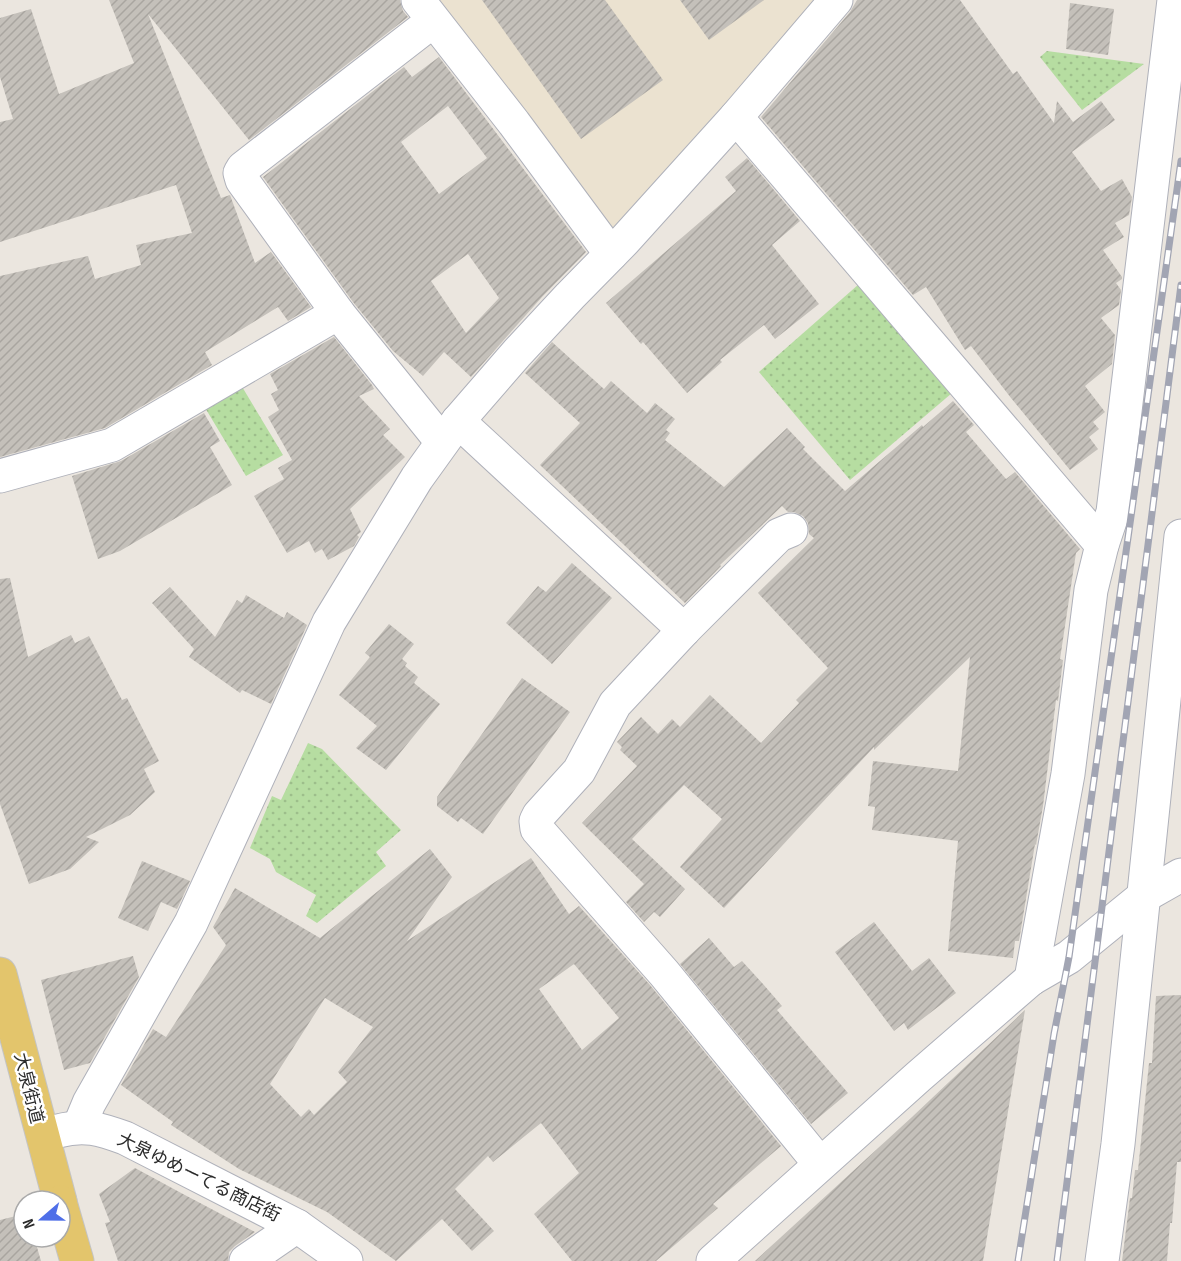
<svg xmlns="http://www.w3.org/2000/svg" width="1181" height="1261" font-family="'Sofia Sans Condensed','Noto Sans JP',sans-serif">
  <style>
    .education { fill: #ebe2d0 }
    .park { fill: url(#park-dots) }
    .building { fill: url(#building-hatch); fill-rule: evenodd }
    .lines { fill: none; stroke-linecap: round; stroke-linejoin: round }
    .minor-casing { stroke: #afb1ba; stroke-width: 35 }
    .tertiary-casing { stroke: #afb1ba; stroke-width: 35 }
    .primary-casing { stroke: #c4c4c4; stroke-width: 35 }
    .minor { stroke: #fff; stroke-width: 33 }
    .tertiary { stroke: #fff; stroke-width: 33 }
    .primary { stroke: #e3c56c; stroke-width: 33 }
    .rail-casing { stroke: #a2a5b3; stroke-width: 7 }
    .rail { stroke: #fff; stroke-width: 4.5; stroke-dasharray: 14; stroke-linecap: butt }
    .labels { text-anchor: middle; stroke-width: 5; stroke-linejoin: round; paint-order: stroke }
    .street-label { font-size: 18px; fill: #2b2b2b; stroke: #fff }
  </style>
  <defs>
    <pattern id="park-dots" width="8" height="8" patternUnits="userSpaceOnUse" patternTransform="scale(1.5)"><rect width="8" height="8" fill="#b6dda1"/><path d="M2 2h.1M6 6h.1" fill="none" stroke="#9dbe8b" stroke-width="1.8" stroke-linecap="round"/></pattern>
    <pattern id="building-hatch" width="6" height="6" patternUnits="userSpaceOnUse" patternTransform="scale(1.5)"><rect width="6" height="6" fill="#c4c0ba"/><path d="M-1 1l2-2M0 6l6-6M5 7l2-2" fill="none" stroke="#a9a5a0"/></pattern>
  </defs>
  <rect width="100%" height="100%" fill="#ebe6df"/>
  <polygon class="education" points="432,0 821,0 611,234"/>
  <g class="park">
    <polygon points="1047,51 1144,64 1082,110 1040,57"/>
    <polygon points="859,284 952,393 850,480 759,372"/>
    <polygon points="241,385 283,455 246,476 204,406"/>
    <polygon points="308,743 322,749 401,830 376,852 386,866 317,923 306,916 316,895 276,872 270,859 250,848 272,796 281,800"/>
  </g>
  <g class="building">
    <polygon points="109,0 400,0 403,11 408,17 249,140 148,14 221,198 230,195 255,263 271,252 311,307 288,321 278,307 205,352 212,365 105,428 0,457 0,276 88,256 95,279 141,265 136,245 192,233 176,185 0,242 0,122 13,119 0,77 0,18 31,9 59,94 134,63"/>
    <polygon points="482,0 605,0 663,80 581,139"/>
    <polygon points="680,0 764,0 709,40"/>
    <polygon points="857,0 960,0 1013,74 1017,71 1054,123 1057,101 1073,122 1101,101 1115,120 1072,152 1101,191 1122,179 1132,197 1129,215 1115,223 1124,237 1103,250 1122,277 1122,279 1116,283 1121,290 1119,305 1101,318 1115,335 1112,364 1085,386 1105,412 1093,422 1099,429 1089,437 1098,449 1070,470 1011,398 971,346 965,350 926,287 913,295 761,117 850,12"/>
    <polygon points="1070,3 1114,9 1108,55 1066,49"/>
    <path d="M 439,57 L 586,252 L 542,297 L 471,377 L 444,352 L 423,376 L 393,351 L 353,302 L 263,177 L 404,67 L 412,77 ZM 448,106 L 487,158 L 439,194 L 401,142 ZM 468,254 L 499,298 L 466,333 L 431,281 Z"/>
    <polygon points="747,158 800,221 772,245 819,304 775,339 764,325 720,360 722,362 687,393 643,342 641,344 606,303 736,191 725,177"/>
    <polygon points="334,337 372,385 374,389 359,396 390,429 383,435 405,457 350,509 361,532 357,535 359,537 354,546 328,560 322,549 315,553 309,541 287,553 254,496 284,479 278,468 292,460 268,417 279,410 271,394 278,390 270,374"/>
    <polygon points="552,342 604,389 611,381 647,413 655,403 675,419 666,430 670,433 665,440 724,487 787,428 805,447 803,449 845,491 922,425 923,427 953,401 974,425 966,432 1006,479 1015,472 1080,549 1076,553 1060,659 1063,660 1058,701 1056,700 1043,806 1036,845 1035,844 1019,941 1015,941 1013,958 948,951 958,841 872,830 875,807 868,806 873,761 958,771 970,657 874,750 874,747 724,908 680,867 722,819 684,785 632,839 685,889 660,917 654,912 644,922 626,902 644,884 582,823 637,766 620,750 622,747 617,742 641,717 658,734 672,719 680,727 710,695 761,743 799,703 796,700 828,668 758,593 814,538 809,534 808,523 803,516 794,512 788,512 782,506 720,565 721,566 685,603 540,465 580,423 525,373"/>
    <polygon points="204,413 220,441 210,447 232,485 120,551 98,559 72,476 121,461"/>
    <polygon points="572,563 612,598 552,664 506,623 538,586 546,592"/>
    <polygon points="10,578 28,657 71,635 75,643 89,636 122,700 127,698 159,761 144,769 155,792 130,815 86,837 99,842 70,869 29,884 0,804 0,579"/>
    <polygon points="170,587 215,637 237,600 242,603 246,595 284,618 287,612 307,625 271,704 242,690 240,693 189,657 194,649 152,603"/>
    <polygon points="389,624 414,644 402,659 407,663 405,666 418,677 414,683 440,704 386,770 356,748 377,726 339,695 370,657 365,653"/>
    <polygon points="522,678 570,712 483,834 461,818 458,822 437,806 437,797"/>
    <path d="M 430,849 L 452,877 L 407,941 L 531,858 L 569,914 L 579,906 L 650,985 L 781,1146 L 713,1204 L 718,1208 L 656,1261 L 572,1261 L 534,1214 L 579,1173 L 541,1123 L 493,1162 L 488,1156 L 455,1189 L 494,1231 L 472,1251 L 442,1219 L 396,1261 L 327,1212 L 239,1169 L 171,1125 L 173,1122 L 121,1085 L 153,1029 L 166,1037 L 226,945 L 213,927 L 235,888 L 320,938 ZM 574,964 L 619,1018 L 582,1050 L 539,989 ZM 325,998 L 373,1027 L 338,1072 L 347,1082 L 314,1115 L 309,1109 L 301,1117 L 270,1084 Z"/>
    <polygon points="142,861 190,881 177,909 161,902 148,931 118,918"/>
    <polygon points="874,922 912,971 929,958 956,993 908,1030 904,1023 894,1031 835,952"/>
    <polygon points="709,938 734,967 742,961 763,984 782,1006 777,1010 848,1093 811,1124 680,964"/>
    <polygon points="133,956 139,977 90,1063 64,1070 41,980"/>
    <polygon points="1181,995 1181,1162 1177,1162 1172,1223 1170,1223 1167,1261 1122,1261 1130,1198 1132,1198 1135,1170 1138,1170 1149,1063 1152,1063 1156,996"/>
    <polygon points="1025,1010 983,1261 755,1261 912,1117"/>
    <polygon points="135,1168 183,1194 255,1232 235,1246 229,1252 228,1261 118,1261 105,1223 110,1222 99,1194"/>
    <polygon points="24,1214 24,1237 34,1237 41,1261 0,1261 0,1220"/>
  </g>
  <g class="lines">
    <defs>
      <g id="minor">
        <polyline points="418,0 514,123 611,254"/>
        <polyline points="736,117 1102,545 1091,590 1068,774 1031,979"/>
        <polyline points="338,313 242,180 240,173 243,168 433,21"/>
        <polyline points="458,421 684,630"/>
        <polyline points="0,476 112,445 338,313 442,442"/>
        <polyline points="791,530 779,535 684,630 615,704 579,771 539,815 536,821 537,829 664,973 820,1164"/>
        <polyline points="1102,545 1113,512 1174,0"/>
        <polyline points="1031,979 1069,957 1144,896 1181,875"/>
        <polyline points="79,1127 89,1103 191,923 329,622 417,478 458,421 517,353 570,296 624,241 736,117 836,0"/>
        <path d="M 58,1131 C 85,1124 100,1129 125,1138 L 297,1226 L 346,1261"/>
        <polyline points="246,1261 297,1226"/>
        <polyline points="1102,1261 1118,1144 1181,536"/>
      </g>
      <polyline id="tertiary" points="713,1261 918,1077 1031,979"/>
      <g id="primary">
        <polyline points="0,974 60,1201"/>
        <polyline points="60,1202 77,1261"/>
      </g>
    </defs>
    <use href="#minor" class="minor-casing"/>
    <use href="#tertiary" class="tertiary-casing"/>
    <use href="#primary" class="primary-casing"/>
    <use href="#minor" class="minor"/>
    <use href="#tertiary" class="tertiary"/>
    <use href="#primary" class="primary"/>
    <defs>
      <g id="rail">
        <polyline points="1018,1261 1054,1034 1069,957 1181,161"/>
        <polyline points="1057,1261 1181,285"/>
      </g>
    </defs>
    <use href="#rail" class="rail-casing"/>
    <use href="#rail" class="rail"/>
  </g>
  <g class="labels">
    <g class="street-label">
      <text transform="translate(29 1088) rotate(76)" y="6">大泉街道</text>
      <text transform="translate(199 1177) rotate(26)" y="6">大泉ゆめーてる商店街</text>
    </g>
  </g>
  <g transform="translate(42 1219) rotate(250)"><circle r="28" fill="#ffffff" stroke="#aaaaaa" stroke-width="1.5"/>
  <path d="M0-4.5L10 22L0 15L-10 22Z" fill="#4f6fe8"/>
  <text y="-9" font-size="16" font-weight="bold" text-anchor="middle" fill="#2b2b2b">N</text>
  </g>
</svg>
